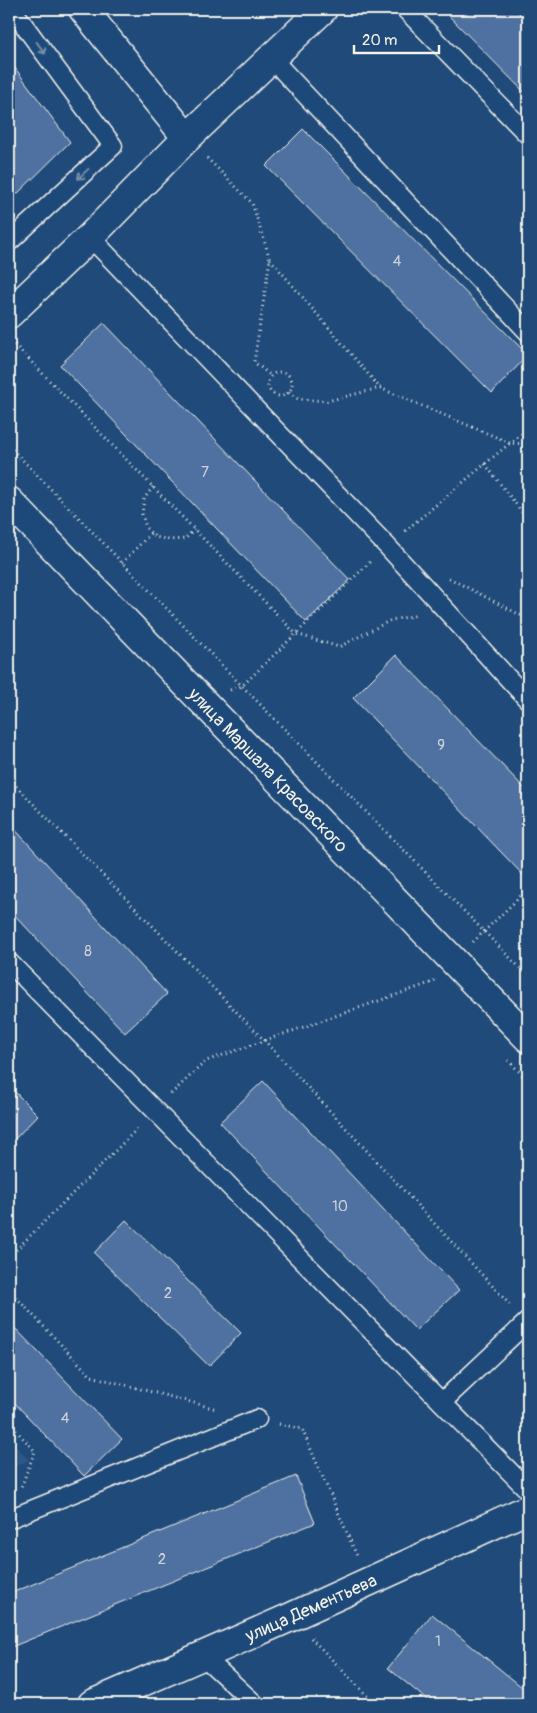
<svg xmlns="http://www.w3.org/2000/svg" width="537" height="1713" font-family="Pangolin,sans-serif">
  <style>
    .built { fill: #2e5686 }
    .building { fill: #5071a1; stroke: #f4f1e8 }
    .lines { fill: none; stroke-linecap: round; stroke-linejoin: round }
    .service-casing { stroke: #f4f1e8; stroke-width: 21 }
    .minor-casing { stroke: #f4f1e8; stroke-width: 31 }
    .tertiary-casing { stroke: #f4f1e8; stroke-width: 31 }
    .path { stroke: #f4f1e8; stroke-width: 3; stroke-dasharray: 1 4; stroke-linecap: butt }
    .service { stroke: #1f4a7a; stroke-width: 18 }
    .minor { stroke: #1f4a7a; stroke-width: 28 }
    .tertiary { stroke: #1f4a7a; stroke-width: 28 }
    .oneway { stroke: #748da6 }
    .labels { text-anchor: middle; stroke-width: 5; stroke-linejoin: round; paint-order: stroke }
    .number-label { font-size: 15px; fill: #cbd1d6 }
    .street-label { font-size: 18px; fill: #f4f1e8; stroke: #1f4a7a }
  </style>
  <rect width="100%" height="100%" fill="#1f4a7a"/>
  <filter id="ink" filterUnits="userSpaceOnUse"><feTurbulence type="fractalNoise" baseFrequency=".02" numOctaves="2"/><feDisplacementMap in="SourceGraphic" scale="10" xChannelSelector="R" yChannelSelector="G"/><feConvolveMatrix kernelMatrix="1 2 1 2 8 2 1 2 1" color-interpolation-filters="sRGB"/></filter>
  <g filter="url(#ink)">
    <polygon class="built" points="9,1440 29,1460 9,1470"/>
    <g class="building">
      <polygon points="442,9 515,9 528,22 528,96"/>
      <polygon points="9,60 70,142 9,202"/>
      <polygon points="303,129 528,355 492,393 266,166"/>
      <polygon points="104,323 350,580 306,622 60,365"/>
      <polygon points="396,655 528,792 528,872 524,876 353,698"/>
      <polygon points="9,823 167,994 125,1033 9,909"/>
      <polygon points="263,1081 459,1290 416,1330 220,1122"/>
      <polygon points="9,1086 38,1115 9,1145"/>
      <polygon points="126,1220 241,1333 209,1366 94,1253"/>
      <polygon points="14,1327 122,1439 84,1476 9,1397 9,1332"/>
      <polygon points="296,1476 315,1523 9,1648 9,1594"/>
      <polygon points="432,1614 528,1692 528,1704 432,1704 388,1668"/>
    </g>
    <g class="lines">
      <defs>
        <g id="service">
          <polyline points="405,9 528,135"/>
          <polyline points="271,58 528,332"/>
          <polyline points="90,237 387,546 528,700"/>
          <polyline points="9,242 113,146 12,9"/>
          <polyline points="9,962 528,1490"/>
          <polyline points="442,1402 528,1321"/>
          <polyline points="9,1519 257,1419"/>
          <polyline points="203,1656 255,1704"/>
        </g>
        <g id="minor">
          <polyline points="83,9 187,138"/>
          <polyline points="9,314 90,237 187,138 323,9"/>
          <polyline points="92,1704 291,1617 528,1509"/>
        </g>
        <polyline id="tertiary" points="9,501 528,1038"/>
      </defs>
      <use href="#service" class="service-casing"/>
      <use href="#minor" class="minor-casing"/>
      <use href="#tertiary" class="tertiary-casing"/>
      <g class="path">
        <polyline points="207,158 252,203 270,259 254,362 270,375"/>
        <polyline points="270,259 380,388"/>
        <polyline points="11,341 296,634 339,647 391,620 418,615"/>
        <circle cx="280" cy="384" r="12"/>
        <polyline points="289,392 298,399 327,401 380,388 510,443 528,429"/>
        <polyline points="9,446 242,686 528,976"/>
        <polyline points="485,464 528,520"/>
        <polyline points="153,487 144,499 142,514 146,528 155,537 169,540 185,539 194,530"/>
        <polyline points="405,531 510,443 528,444"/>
        <polyline points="122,563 151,533"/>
        <polyline points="449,578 528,619"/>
        <polyline points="230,690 242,686 370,562"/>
        <polyline points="9,779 264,1040 511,1306"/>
        <polyline points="473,942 528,889"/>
        <polyline points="508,1060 528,1081"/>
        <polyline points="171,1094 206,1061 433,982 435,980"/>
        <polyline points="9,1257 139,1127"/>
        <polyline points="9,1290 91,1376 217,1409"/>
        <polyline points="9,1423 35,1451 20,1490"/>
        <polyline points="279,1424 302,1429 357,1556"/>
        <polyline points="311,1638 375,1704"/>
      </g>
      <use href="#service" class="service"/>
      <use href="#minor" class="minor"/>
      <use href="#tertiary" class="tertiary"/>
    </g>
    <defs><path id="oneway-shaft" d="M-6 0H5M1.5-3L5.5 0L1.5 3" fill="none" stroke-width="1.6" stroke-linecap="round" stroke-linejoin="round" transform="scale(1.25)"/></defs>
    <g class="oneway">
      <use href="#oneway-shaft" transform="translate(41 48) rotate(54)"/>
      <use href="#oneway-shaft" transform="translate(83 174) rotate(137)"/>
    </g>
  </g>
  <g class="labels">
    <g class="number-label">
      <text x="397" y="266">4</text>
      <text x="205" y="477">7</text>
      <text x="441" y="750">9</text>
      <text x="88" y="956">8</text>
      <text x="340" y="1211">10</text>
      <text x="168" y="1298">2</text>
      <text x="65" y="1423">4</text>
      <text x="162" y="1564">2</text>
      <text x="438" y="1646">1</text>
    </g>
    <g class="street-label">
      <text transform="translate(268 770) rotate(46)" y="6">улица Маршала Красовского</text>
      <text transform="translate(311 1608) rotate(-24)" y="6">улица Дементьева</text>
    </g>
  </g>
  <rect width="537" height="1713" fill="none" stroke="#1f4a7a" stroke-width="30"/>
  <rect x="15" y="15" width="507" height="1683" fill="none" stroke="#f4f1e8" stroke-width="2" filter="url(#ink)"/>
  <path d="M354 45v8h85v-8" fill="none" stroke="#f4f1e8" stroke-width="2.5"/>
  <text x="362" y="45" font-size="15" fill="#f4f1e8" stroke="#1f4a7a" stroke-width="4" paint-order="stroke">20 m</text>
</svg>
